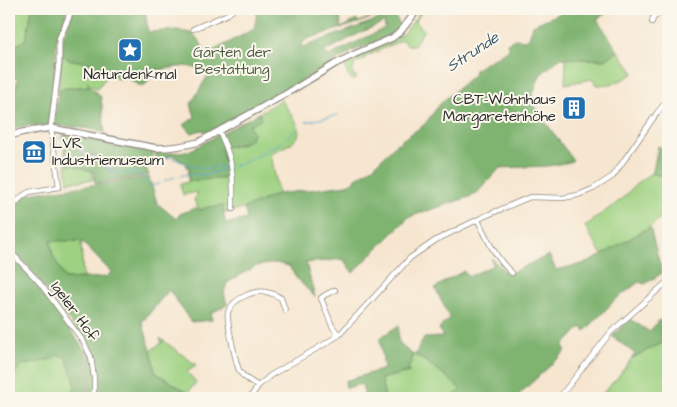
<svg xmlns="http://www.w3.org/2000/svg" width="677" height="407" font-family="'Architects Daughter',sans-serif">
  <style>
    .green { fill: #9ed181; stroke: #647e56 }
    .forest { fill: #7eb36f; stroke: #546f4d; fill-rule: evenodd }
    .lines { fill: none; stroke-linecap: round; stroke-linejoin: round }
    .stream { stroke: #56a3cf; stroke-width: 1 }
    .minor-casing { stroke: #90887e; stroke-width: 6 }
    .tertiary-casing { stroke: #90887e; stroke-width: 7 }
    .secondary-casing { stroke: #90887e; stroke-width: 8 }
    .minor { stroke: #fff; stroke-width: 4.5 }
    .tertiary { stroke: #fff; stroke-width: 5 }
    .secondary { stroke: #fff; stroke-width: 5.5 }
    .labels { text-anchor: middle; stroke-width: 4; stroke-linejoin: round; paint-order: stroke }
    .park-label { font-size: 15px; fill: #4e5d45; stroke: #fbf7ec }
    .poi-label { font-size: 15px; fill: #2b2b2b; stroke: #fbf7ec }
    .street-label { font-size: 15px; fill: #2b2b2b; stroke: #fbf7ec }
    .water-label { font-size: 16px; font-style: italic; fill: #3c5b6d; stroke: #fbf7ec }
  </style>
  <rect width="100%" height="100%" fill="#fbf7ec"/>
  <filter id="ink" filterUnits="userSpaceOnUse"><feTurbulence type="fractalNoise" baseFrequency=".02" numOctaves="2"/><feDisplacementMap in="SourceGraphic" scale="10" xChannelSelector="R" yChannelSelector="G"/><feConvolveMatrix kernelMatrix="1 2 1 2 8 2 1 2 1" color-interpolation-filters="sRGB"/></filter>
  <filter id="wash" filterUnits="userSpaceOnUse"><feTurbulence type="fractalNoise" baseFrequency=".0096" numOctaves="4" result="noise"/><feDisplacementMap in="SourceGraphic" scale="20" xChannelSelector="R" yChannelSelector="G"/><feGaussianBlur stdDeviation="1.12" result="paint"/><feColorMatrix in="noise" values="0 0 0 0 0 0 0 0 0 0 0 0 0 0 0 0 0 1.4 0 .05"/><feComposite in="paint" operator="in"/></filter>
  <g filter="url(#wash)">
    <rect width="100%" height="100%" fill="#f6e6d0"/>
    <g class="green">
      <polygon points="9,9 32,9 26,39 17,45 9,47"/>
      <path d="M 422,9 L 424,9 L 415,21 L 424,30 L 414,45 C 408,46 405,44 402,40 L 365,57 L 365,59 L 354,64 L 354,68 L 352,71 L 353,75 L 356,76 L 356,79 L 354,80 C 347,78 344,68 347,62 C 364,52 384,48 400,36 C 409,29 415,18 422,9 Z"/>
      <path d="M 618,51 L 634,73 C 620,82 612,85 596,85 L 593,79 L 565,84 L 566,58 L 605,60 Z"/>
      <polygon points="62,54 67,59 95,64 109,73 97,89 90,85 87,81 89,86 59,89"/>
      <path d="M 281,100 C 287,109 306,129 296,139 C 291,145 277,150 271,153 L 278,194 L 243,209 L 223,213 L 223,206 L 208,207 L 201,210 C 197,208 195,203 194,199 L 197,196 L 197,192 L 183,195 L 180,184 L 201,179 L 227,179 L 227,172 L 221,147 L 223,146 L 232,147 L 246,142 L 249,125 L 260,115 L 259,113 Z"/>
      <polygon points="92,163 93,180 68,182 66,166"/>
      <polygon points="651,173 668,178 668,211 650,227 602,255 585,226 622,199 635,185"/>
      <polygon points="50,240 81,241 83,278 65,279 53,256"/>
      <polygon points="160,338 196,365 187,372 196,382 188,393 155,372 151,350 162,343"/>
      <polygon points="668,340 668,398 598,398 617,378 632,358"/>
      <path d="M 412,354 C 431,362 447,376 462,390 L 451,398 L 385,398 L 381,379 L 410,372 L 408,369 L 412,360 Z"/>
      <polygon points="57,355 66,357 76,382 74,392 78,398 9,398 9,376 11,376 24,362 27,365"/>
    </g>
    <g class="forest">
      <polygon points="32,9 67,9 65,17 56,41 55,76 48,125 22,126 9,130 9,88 15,88 18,79 9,77 9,47 17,45 26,39"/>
      <path d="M 74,9 L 145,9 L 148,32 L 178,30 C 182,32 187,32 191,33 C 199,37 202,47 207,54 L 254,29 L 258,9 L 340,9 L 341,28 L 357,20 L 359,22 L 392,9 L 398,22 L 402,25 L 392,34 L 379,41 L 355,50 L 254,109 L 207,132 L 201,130 L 192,133 L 188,130 L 186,126 L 184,125 L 195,117 L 191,104 L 205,80 L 212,71 L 186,66 L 149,71 L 148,82 L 142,87 L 127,78 L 118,79 L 95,64 L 67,59 L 62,54 L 62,41 ZM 381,14 L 382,18 L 303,47 L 301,45 L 307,39 L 355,24 ZM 384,22 L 385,28 L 329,56 L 324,52 L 362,32 Z"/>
      <path d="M 570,9 L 613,9 L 597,19 L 618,51 L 605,60 L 560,58 L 540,75 L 531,99 L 533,105 L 573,160 L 570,162 L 547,166 L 500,168 L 475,195 L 409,217 L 353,273 L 343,259 L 306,263 L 315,297 L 296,278 L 289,266 L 276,263 L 256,266 L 227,283 L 224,292 L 227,305 L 211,313 L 212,320 L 191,322 L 169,290 L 142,322 L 151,350 L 155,372 L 188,393 L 185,398 L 90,398 L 90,378 L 86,342 L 56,304 L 27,265 L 9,249 L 9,211 L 28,194 L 149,177 L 157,203 L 176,219 L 180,214 L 195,208 L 201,210 L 208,207 L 224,206 L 223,213 L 226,224 L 247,219 L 244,208 L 278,194 L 347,185 L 355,181 L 355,179 L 373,167 L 397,143 L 401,143 L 402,140 L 424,125 L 440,104 L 475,73 L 474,70 L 509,49 L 507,43 L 515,39 L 527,40 L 530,35 L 533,25 ZM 50,241 L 81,241 L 111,272 L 107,277 L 65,279 L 53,256 Z"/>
      <polygon points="89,86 101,97 105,133 91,129 54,125 59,89"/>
      <path d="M 259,113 L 261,119 L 249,125 L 253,133 L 251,139 C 240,146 233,145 221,147 L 227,172 L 227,178 L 188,181 L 188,171 L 190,170 L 189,167 L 187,168 L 185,163 L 172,155 L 158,161 L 155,153 L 156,152 L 169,153 L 189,151 Z"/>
      <polygon points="63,134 88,138 114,143 153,148 153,156 155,162 115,165 113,167 95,156 91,156 79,147 68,142 63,139"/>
      <polygon points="64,143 75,149 77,149 90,159 92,159 113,170 116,167 145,166 149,175 95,183 94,172 69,164 66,164"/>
      <polygon points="658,146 666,151 665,177 651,173 653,171"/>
      <path d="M 650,227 L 662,273 L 645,284 L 639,282 L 616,299 L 585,331 L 581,327 L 563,346 L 566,351 L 515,398 L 451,398 L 461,390 C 447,376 432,365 415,355 L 424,338 L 443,337 L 439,328 L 450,318 L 435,288 L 447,280 L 464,271 L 468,277 L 493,265 L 491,258 L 508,274 L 549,255 L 556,270 L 582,264 L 593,260 Z"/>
      <polygon points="9,252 39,285 85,351 88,378 88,398 78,398 74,392 75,382 66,357 57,355 52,359 27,365 24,363 11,377 9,376"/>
      <polygon points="630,319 650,332 659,320 668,321 668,340 632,358 635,354 612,336"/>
      <polygon points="399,325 398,340 404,348 412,354 412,360 408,369 410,371 381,379 385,398 365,398 362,384 346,388 345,381 384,369 380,338"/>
    </g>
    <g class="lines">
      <g class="stream">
        <polyline points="306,122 338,115"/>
        <polyline points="58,137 112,169 116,167 151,164"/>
        <polyline points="9,147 14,145"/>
        <polyline points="158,162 170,157 192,166 207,169 217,166 229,167"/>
        <polyline points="233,166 242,163 249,159 255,157 268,149 281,143 286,138 297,129"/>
        <path d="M 108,167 L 109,171 C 119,177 131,169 140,175 C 144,178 147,184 151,186 L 159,184"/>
        <polyline points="179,176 188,174 207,175 227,168"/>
        <polyline points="164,181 175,177"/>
      </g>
    </g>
  </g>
  <g filter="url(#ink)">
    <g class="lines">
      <defs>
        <g id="minor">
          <polyline points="150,9 150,11"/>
          <polyline points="652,22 653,18 666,9"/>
          <polyline points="193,29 228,14 234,9"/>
          <path d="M 219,131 C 222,138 226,146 228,153 C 234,171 233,190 233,209"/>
          <polyline points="9,209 24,195 29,192 59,187 51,128"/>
          <path d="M 478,220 C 487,239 496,259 512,273"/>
          <polyline points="9,250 39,282 83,341 91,357 94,378 94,398"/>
          <polyline points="335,290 325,295 321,298 332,326 339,335"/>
          <path d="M 258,386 C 252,382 244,378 240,372 C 236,365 226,318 228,312 C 233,298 257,288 270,293 C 274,294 277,296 281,298 L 285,310"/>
          <polyline points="250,398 258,386 271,375 323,345 339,335 410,258 436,240 485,216 530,197 563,198 578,195 593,189 613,176 657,113 668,99"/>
          <polyline points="559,398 611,332 668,281"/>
        </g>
        <polyline id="tertiary" points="51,128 59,63 59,39 68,19 71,9"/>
        <path id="secondary" d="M 9,136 L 23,132 L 51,128 L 156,148 C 171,148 184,146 199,142 L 284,95 L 335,64 L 355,54 L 392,38 L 401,31 L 418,9"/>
      </defs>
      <use href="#minor" class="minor-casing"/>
      <use href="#tertiary" class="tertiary-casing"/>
      <use href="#secondary" class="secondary-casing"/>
      <use href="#minor" class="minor"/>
      <use href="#tertiary" class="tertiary"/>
      <use href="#secondary" class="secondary"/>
    </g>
  </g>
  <defs>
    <symbol id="sight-square" viewBox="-11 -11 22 22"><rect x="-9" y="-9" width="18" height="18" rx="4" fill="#1f6fb2" stroke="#fbf7ec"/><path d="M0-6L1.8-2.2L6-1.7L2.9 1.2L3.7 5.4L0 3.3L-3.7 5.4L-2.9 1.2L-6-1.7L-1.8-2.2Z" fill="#fff"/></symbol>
    <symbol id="building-square" viewBox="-11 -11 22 22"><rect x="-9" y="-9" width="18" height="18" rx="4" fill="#1f6fb2" stroke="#fbf7ec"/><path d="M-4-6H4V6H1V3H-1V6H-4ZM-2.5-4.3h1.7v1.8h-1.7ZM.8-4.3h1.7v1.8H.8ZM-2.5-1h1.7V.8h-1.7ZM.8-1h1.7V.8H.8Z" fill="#fff"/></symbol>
    <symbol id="museum-square" viewBox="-11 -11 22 22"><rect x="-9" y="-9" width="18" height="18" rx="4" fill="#1f6fb2" stroke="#fbf7ec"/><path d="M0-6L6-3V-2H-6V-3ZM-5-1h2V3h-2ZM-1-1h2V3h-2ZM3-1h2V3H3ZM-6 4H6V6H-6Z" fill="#fff"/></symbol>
  </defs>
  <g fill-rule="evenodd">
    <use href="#sight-square" x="116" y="36" width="28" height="28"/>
    <use href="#building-square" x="560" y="94" width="28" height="28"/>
    <use href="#museum-square" x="20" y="138" width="28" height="28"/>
  </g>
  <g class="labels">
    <g class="park-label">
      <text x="232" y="57">Gärten der<tspan x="232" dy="17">Bestattung</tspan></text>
    </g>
    <g class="poi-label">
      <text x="130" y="79">Naturdenkmal</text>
      <text x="556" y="104" text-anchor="end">CBT-Wohnhaus<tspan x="556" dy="17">Margaretenhöhe</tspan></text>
      <text x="52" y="148" text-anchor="start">LVR<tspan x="52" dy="17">Industriemuseum</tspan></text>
    </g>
    <g class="street-label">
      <text transform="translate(75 311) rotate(54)" y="5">Igeler Hof</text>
    </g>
    <g class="water-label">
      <text transform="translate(472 51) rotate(-33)" y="6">Strunde</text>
    </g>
  </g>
  <rect width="677" height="407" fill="none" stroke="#fbf7ec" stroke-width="30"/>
</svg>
